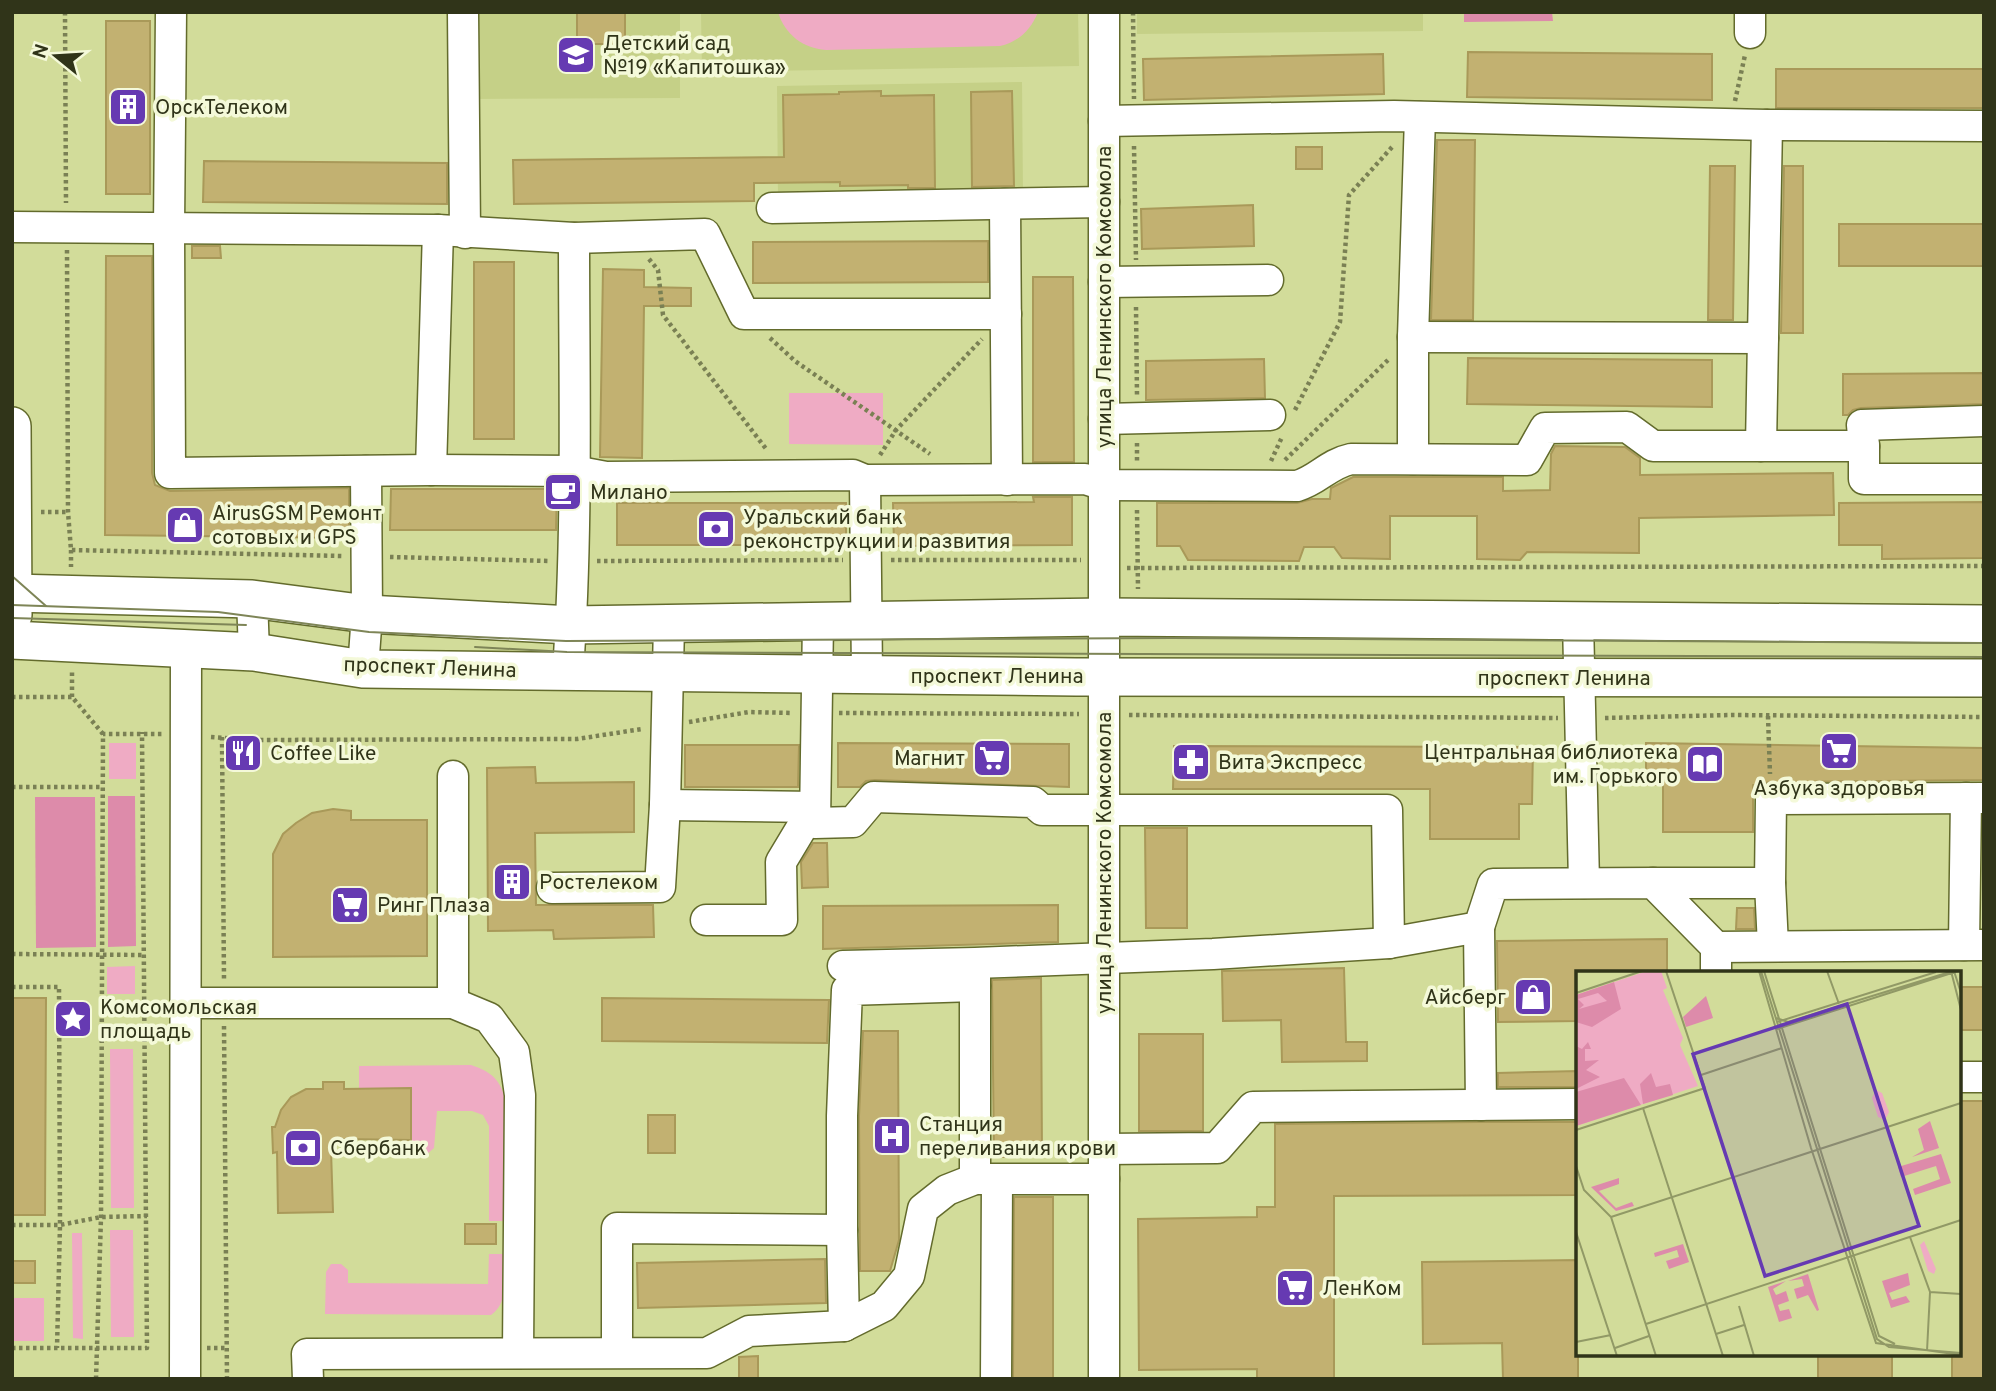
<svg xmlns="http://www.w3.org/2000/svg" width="1996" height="1391" font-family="Overpass,sans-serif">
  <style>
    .built { fill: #c5d087 }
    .green { fill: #efabc4 }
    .forest { fill: #dd8baa }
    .building { fill: #c2b171; stroke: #a99959; stroke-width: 2 }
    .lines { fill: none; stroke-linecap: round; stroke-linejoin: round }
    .minor-casing { stroke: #636b2c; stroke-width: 33 }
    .major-casing { stroke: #636b2c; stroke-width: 40 }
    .path { stroke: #7a8054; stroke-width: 4.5; stroke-dasharray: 3.5 3.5; stroke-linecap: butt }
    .minor { stroke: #fff; stroke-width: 30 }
    .major { stroke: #fff; stroke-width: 37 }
    .tram { stroke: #7e8557; stroke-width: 2 }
    .labels { text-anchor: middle; stroke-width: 7; stroke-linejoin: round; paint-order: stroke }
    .poi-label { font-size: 21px; fill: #303419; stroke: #f4f9d9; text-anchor: start }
    .street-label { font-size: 21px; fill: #303419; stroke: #f4f9d9 }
    .inset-road { fill: none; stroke: #919966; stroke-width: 2 }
    .view { fill: #663ab2; fill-opacity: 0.15; stroke: #663ab2; stroke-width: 3.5 }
    .inset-edge { fill: none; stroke: #303419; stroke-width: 3.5 }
  </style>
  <rect width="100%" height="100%" fill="#d2dc9a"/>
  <g class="built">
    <polygon points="471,12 680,12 680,98 471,99"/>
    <polygon points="701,12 1078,12 1079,66 702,72"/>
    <polygon points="1137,12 1423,12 1423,31 1137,34"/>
    <polygon points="1022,82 1023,195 778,198 777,86"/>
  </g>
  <g class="green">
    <path d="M 778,12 L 1038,12 C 1031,30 1018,42 1000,46 L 826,50 C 803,48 785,35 778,12 Z"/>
    <polygon points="789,393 883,393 883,445 789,444"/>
    <rect x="109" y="743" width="27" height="36"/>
    <polygon points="135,966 135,994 107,994 107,967"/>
    <polygon points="110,1049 133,1049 134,1208 111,1208"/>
    <path d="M 471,1065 C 489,1071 498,1077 504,1095 L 504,1221 L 489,1221 L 489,1126 L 483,1115 L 472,1111 L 437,1111 L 434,1148 L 426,1155 L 412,1156 L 412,1088 L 359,1089 L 359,1066 Z"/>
    <polygon points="110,1230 133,1230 134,1337 111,1337"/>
    <polygon points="72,1233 82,1233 83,1339 73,1338"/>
    <path d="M 489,1254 L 504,1254 C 504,1276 510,1302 491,1315 L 325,1314 L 326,1272 L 331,1264 L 341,1264 L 348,1270 L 348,1283 L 488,1284 Z"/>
    <rect x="12" y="1298" width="32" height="43"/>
  </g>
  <g class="forest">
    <polygon points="1464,12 1552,12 1553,21 1464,22"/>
    <polygon points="108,796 135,796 136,946 108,947"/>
    <polygon points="35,797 95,797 96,947 36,948"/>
  </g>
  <g class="building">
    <rect x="577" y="12" width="48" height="32"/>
    <rect x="106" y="21" width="44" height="173"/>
    <polygon points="1468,52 1712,54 1712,100 1467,97"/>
    <polygon points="1383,54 1384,94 1144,100 1143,59"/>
    <rect x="1776" y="69" width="208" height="39"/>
    <polygon points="881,91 881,96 934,95 935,188 908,188 908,185 840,186 840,182 754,183 754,201 514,204 513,160 784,157 783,95 839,94 839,92"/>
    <polygon points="1012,91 1014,186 972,187 971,92"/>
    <polygon points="1437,140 1475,140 1473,320 1431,320"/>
    <rect x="1296" y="147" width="26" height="22"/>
    <polygon points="204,161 447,163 447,204 203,202"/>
    <polygon points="1710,166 1735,166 1733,320 1708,320"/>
    <polygon points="1784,166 1803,166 1803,333 1781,333"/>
    <polygon points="1253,205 1254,246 1142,249 1141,209"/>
    <rect x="1839" y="224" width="145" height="42"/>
    <polygon points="988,241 988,282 753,283 753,242"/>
    <polygon points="192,246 220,246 221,258 192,258"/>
    <polygon points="106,256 152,256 152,473 155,485 170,491 349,488 349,538 105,535"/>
    <rect x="474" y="262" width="40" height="177"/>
    <polygon points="603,269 644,270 644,287 691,288 691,306 644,306 642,458 600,457"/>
    <polygon points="1033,277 1073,277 1074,462 1033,462"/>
    <polygon points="1468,358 1712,360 1712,407 1467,404"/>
    <polygon points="1264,359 1265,398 1146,400 1146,361"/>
    <polygon points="1984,373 1984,404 1861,408 1853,410 1848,415 1843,415 1843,374"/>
    <polygon points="1555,446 1625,447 1640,458 1640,475 1833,473 1834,515 1639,518 1639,553 1527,552 1520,560 1477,559 1477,516 1390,516 1390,559 1342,558 1334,547 1304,547 1299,561 1188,560 1180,546 1157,546 1157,503 1297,503 1312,499 1330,499 1331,488 1353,477 1503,477 1503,491 1550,490 1551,454"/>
    <polygon points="391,489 557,489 556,530 390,530"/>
    <polygon points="1033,497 1072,497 1072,545 894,546 893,503 1034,502"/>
    <polygon points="1984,502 1984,558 1882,559 1882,545 1839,545 1839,503"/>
    <rect x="617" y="503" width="229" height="42"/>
    <polygon points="838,743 1069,744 1069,787 875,780 866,781 860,787 838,787"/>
    <polygon points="1646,743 1984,748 1984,780 1770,782 1753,785 1753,832 1663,832 1663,785 1646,785"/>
    <polygon points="685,745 799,745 798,787 685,787"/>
    <polygon points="1174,746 1533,747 1532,804 1519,804 1519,839 1430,839 1430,789 1173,789"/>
    <polygon points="535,767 536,783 634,782 634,832 535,833 536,905 653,905 654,937 554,939 553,930 488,931 487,768"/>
    <polygon points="333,809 351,811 351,820 427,820 427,956 273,957 273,854 283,834 296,823 312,813"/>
    <polygon points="1145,828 1187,828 1187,928 1146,928"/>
    <polygon points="813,843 827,843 828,887 802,888 801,862"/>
    <polygon points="1058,905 1058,942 823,949 823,906"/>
    <polygon points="1737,908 1754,908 1755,929 1736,929"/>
    <polygon points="1667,939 1667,973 1578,973 1578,1021 1498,1022 1497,941"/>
    <polygon points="1344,968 1346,1042 1367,1042 1367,1061 1282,1062 1281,1020 1223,1021 1222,971"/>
    <polygon points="1041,978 1042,1157 994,1157 992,980"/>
    <rect x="1959" y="987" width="25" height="43"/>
    <polygon points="12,998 46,998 45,1215 12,1215"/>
    <polygon points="602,998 829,1000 827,1043 602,1041"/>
    <polygon points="863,1031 898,1031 899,1240 890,1271 860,1271 859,1116"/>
    <rect x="1139" y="1034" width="64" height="97"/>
    <polygon points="1578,1071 1578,1087 1498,1087 1498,1073"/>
    <polygon points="323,1082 344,1082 344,1089 411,1088 411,1140 341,1139 331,1150 333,1212 278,1213 277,1152 273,1153 272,1127 275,1127 281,1110 291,1097 306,1089 323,1089"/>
    <polygon points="1959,1101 1984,1101 1984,1379 1952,1379 1952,1354 1959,1354"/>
    <rect x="648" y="1115" width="27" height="38"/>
    <polygon points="1478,1122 1578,1122 1578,1195 1334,1196 1334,1379 1257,1379 1257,1369 1139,1370 1138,1219 1257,1217 1257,1207 1275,1207 1275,1124"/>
    <polygon points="1014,1197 1053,1197 1053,1379 1013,1379"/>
    <rect x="465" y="1224" width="31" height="20"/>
    <polygon points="825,1259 826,1303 638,1308 637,1263"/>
    <polygon points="1578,1260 1578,1379 1503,1379 1502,1343 1423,1344 1422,1262"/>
    <rect x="12" y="1261" width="23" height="22"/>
    <rect x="1818" y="1354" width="74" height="25"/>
    <polygon points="758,1356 758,1379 739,1379 739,1357"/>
  </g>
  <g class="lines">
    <defs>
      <g id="minor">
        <path d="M 171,12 L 169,227 L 170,473 L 431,470 L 574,471 L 606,477 L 853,475 L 865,480 L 1085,479 L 1104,485 L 1297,486 C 1318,480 1328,464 1351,459 L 1527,460 L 1545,428 L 1627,427 L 1653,446 L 1864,446 L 1864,479 L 1984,479"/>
        <polyline points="463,12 465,233"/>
        <polyline points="1750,12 1750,33"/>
        <polyline points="1104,121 1394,116 1767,125 1984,126"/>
        <polyline points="1005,204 1007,480"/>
        <polyline points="772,208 1104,202"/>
        <polyline points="12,227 438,230 574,238 705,234 744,314 1006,314"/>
        <polyline points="1104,282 1268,280"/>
        <polyline points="1413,337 1763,338 1767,125"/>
        <polyline points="1104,419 1270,415"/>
        <polyline points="1761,446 1763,338"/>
        <polyline points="1864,446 1862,425 1984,421"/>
        <polyline points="1413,459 1413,337 1420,117"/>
        <polyline points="431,470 438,230"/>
        <polyline points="865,480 867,675"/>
        <polyline points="252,599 254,652"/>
        <polyline points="818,621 815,823 853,822 874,797 1033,802 1042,810 1387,810 1389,943"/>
        <polyline points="1578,621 1584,883"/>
        <polyline points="363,669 367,614 366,471"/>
        <path d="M 568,671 C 578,527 574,382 574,238"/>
        <polyline points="665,805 814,807"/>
        <polyline points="1653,883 1770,883 1771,799 1984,798"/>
        <polyline points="1770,883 1773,946"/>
        <polyline points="552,888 660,887 665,805 669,624"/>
        <polyline points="706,920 782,920 781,862 814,807"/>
        <polyline points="1479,927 1481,1105"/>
        <polyline points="1964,945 1966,798"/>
        <polyline points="1716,947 1984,945"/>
        <polyline points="843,966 975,963 1213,954 1389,943 1479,927 1493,884 1653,883 1716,947 1716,973"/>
        <polyline points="975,966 975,1179"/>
        <polyline points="186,1003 453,1003 489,1018 514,1052 520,1095 518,1353"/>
        <polyline points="453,1003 453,776"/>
        <polyline points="1959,1077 1984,1077"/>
        <polyline points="1104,1149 1217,1148 1253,1107 1578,1104"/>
        <polyline points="842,1230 844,1326"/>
        <polyline points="617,1352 617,1228 842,1230 842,1116 847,990 975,986"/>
        <polyline points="185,1379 186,648"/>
        <polyline points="308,1379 307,1354 707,1353 749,1331 844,1326 884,1306 909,1276 923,1209 947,1190 975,1179 1104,1179"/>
        <polyline points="996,1379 997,1180"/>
        <polyline points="1104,1379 1104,12"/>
      </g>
      <g id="major">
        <polyline points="12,426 13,615"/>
        <polyline points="12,593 252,599 367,614 571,625 1104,617 1984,624"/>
        <polyline points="12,640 254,652 363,669 1076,677 1984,678"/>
      </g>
    </defs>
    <use href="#minor" class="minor-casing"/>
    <use href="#major" class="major-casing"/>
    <g class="path">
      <polyline points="65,12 66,203"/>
      <polyline points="1133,12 1134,99"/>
      <polyline points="1735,101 1745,55"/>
      <polyline points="1134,146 1136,260"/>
      <polyline points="67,250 68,512 71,550 343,556"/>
      <polyline points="649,259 658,270 663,315 767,450"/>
      <polyline points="1136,307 1137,396"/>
      <polyline points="770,338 795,361 930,454"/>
      <polyline points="1295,410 1340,322 1349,195 1393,146"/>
      <polyline points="1137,443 1137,463"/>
      <polyline points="880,455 896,430 982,339"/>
      <polyline points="1285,460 1389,359"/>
      <polyline points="1271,461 1282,437"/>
      <polyline points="1137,510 1138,589"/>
      <polyline points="41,512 68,512"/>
      <polyline points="71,550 71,567"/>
      <polyline points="390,557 549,561"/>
      <polyline points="891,560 1081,560"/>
      <polyline points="597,561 843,560"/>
      <polyline points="1127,568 1984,566"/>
      <polyline points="12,697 72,697 103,734"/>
      <polyline points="72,697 72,670"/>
      <polyline points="839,713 1079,714"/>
      <polyline points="1129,715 1558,718"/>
      <polyline points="1768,716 1770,774"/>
      <polyline points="1605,718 1731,715 1984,717"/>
      <polyline points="689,722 749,712 792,713"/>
      <polyline points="211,737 255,740 577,739 642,729"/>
      <polyline points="222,737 224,979"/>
      <polyline points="12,787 102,787"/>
      <polyline points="12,954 144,955"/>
      <polyline points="12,987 59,987 60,1225 57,1348"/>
      <polyline points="224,1026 227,1379"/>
      <polyline points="12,1225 60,1225 101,1217 147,1216"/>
      <polyline points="12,1348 147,1348 142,732"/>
      <polyline points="207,1348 227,1348"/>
      <polyline points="96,1379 101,1217 103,734 164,734"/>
    </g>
    <use href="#minor" class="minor"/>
    <use href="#major" class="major"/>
    <g class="tram">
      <polyline points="12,576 46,606"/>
      <polyline points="12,605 218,612 369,632 566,641 1172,638 1984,643"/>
      <polyline points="12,618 246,625"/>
      <polyline points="475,647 567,652 1984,657"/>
    </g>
  </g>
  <defs>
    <symbol id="school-square" viewBox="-11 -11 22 22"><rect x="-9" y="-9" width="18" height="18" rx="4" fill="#663ab2" stroke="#f4f9d9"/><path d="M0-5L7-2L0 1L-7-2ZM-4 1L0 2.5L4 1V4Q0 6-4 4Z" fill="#fff"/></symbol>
    <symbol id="building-square" viewBox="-11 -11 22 22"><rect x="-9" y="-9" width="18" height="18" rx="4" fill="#663ab2" stroke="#f4f9d9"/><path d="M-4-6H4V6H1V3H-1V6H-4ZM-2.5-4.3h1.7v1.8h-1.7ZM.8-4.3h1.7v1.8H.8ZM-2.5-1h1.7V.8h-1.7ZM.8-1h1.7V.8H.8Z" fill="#fff"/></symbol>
    <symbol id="cafe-square" viewBox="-11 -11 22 22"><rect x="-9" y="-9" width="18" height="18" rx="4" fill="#663ab2" stroke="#f4f9d9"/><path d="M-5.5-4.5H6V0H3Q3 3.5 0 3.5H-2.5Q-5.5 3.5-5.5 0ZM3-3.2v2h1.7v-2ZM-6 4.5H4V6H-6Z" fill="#fff"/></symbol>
    <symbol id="shop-square" viewBox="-11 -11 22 22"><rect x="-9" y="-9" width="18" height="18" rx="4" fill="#663ab2" stroke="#f4f9d9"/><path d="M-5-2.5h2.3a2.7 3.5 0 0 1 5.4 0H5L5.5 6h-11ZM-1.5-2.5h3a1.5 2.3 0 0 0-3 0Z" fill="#fff"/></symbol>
    <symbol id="bank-square" viewBox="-11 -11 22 22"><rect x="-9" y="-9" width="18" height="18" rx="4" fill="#663ab2" stroke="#f4f9d9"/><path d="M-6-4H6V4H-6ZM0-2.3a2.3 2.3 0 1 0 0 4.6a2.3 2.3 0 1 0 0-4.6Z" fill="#fff"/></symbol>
    <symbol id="supermarket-square" viewBox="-11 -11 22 22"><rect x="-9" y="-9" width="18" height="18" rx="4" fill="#663ab2" stroke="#f4f9d9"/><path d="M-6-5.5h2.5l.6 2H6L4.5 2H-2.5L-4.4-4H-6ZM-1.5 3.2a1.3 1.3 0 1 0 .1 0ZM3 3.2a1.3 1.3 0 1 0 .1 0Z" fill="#fff"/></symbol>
    <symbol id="restaurant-square" viewBox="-11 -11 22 22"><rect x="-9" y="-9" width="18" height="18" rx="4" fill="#663ab2" stroke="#f4f9d9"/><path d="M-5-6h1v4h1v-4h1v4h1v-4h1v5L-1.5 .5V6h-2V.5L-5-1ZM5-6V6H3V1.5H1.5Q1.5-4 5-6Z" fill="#fff"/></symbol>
    <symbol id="pharmacy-square" viewBox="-11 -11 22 22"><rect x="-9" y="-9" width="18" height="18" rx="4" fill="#663ab2" stroke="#f4f9d9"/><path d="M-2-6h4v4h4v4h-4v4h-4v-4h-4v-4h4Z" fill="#fff"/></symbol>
    <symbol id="library-square" viewBox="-11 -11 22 22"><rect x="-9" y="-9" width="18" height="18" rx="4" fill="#663ab2" stroke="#f4f9d9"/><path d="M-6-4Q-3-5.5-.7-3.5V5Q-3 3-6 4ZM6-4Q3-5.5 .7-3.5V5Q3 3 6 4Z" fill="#fff"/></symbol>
    <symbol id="sight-square" viewBox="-11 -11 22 22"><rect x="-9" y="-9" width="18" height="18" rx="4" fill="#663ab2" stroke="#f4f9d9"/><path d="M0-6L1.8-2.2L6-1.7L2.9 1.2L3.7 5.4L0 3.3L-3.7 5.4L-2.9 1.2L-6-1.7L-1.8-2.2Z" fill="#fff"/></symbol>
    <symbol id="hospital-square" viewBox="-11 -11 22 22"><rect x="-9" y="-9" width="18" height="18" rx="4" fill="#663ab2" stroke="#f4f9d9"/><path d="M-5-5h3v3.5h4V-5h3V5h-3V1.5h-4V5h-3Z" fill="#fff"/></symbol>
  </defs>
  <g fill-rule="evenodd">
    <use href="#school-square" x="554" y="33" width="44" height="44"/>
    <use href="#building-square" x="106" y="85" width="44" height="44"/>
    <use href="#cafe-square" x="541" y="470" width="44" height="44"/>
    <use href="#shop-square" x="163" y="503" width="44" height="44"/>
    <use href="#bank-square" x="694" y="507" width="44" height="44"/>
    <use href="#supermarket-square" x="1817" y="729" width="44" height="44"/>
    <use href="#restaurant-square" x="221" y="731" width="44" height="44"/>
    <use href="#supermarket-square" x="970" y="736" width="44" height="44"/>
    <use href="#pharmacy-square" x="1169" y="740" width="44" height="44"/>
    <use href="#library-square" x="1683" y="742" width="44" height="44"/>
    <use href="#building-square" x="490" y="860" width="44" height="44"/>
    <use href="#supermarket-square" x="328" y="883" width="44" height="44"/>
    <use href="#shop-square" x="1511" y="975" width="44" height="44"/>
    <use href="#sight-square" x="51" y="997" width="44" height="44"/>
    <use href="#hospital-square" x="870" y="1114" width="44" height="44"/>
    <use href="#bank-square" x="281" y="1126" width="44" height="44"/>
    <use href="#supermarket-square" x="1273" y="1266" width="44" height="44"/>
  </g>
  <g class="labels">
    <g class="poi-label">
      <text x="603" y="50">Детский сад<tspan x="603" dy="24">№19 «Капитошка»</tspan></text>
      <text x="155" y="114">ОрскТелеком</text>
      <text x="590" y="499">Милано</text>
      <text x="212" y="520">AirusGSM Ремонт<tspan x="212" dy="24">сотовых и GPS</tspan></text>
      <text x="743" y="524">Уральский банк<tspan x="743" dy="24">реконструкции и развития</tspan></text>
      <text x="1678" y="759" text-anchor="end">Центральная библиотека<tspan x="1678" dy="24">им. Горького</tspan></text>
      <text x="270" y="760">Coffee Like</text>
      <text x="965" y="765" text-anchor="end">Магнит</text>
      <text x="1218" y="769">Вита Экспресс</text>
      <text x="1839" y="795" text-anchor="middle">Азбука здоровья</text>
      <text x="539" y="889">Ростелеком</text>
      <text x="377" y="912">Ринг Плаза</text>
      <text x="1506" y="1004" text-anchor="end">Айсберг</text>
      <text x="100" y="1014">Комсомольская<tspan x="100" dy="24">площадь</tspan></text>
      <text x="919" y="1131">Станция<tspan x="919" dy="24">переливания крови</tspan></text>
      <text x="330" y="1155">Сбербанк</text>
      <text x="1322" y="1295">ЛенКом</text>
    </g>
    <g class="street-label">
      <text transform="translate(1104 297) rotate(-90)" y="7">улица Ленинского Комсомола</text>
      <text transform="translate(430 667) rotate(2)" y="7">проспект Ленина</text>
      <text x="997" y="683">проспект Ленина</text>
      <text x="1564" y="685">проспект Ленина</text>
      <text transform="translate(1104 863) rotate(-90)" y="7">улица Ленинского Комсомола</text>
    </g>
  </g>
  <g transform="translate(1576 971)">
    <rect width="385" height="385" fill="#d2dc9a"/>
    <path d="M 71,0 L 85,0 L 91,17 L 87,19 L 107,67 L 104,74 L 122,115 L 0,155 L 0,24 ZM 300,119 L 306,122 L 313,141 L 309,149 L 302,146 L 296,127 ZM 348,270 L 360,298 L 358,303 L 352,300 L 344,274 Z" fill="#efabc4"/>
    <path d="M 38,11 L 45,38 L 16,56 L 0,51 L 0,24 ZM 22,22 L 31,30 L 3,38 L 8,34 L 2,28 ZM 130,25 L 137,47 L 110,56 L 107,46 ZM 12,71 L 15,78 L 9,78 L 9,90 L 23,89 L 10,99 L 24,106 L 0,118 L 0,75 L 6,78 ZM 75,102 L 80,116 L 94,113 L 97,124 L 67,133 L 64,113 ZM 48,107 L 65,134 L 0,155 L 0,121 ZM 354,150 L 363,177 L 336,186 L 348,179 L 342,158 ZM 365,183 L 375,212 L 339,224 L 337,218 L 364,208 L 360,195 L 325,206 L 322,196 ZM 43,207 L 43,213 L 23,220 L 40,237 L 56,231 L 58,235 L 40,240 L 15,216 ZM 107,273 L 113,291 L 93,298 L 90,290 L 103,286 L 101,279 L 79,286 L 78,282 ZM 332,302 L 334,314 L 313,322 L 316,329 L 330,325 L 334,331 L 315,337 L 306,310 ZM 232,303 L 243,339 L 241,340 L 232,324 L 221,328 L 218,318 L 228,315 L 226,308 L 212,310 ZM 210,310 L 197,318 L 200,324 L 210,320 L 213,330 L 202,334 L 204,340 L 213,338 L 216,347 L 203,351 L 192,316 Z" fill="#dd8baa" fill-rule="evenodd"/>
    <path class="inset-road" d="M 183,0 L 235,177 L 300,372 L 385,384M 185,0 L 301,368 L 313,376 L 385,382M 188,0 L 303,365 L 319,373M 251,0 L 263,33M 375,0 L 385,39M 378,0 L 385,22M 0,22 L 66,0M 200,47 L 212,51 L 377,0M 201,51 L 360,1M 201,58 L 382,0M 125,104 L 206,77M 67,137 L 147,385M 0,159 L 129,117 L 90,0M 0,195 L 8,219 L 35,246 L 80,385M 35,246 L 385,132M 0,261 L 41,385M 334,266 L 354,321 L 351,380M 354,321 L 385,323M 163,335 L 178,385M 70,353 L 385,249M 140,363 L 168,354M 0,371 L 35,364M 39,377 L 73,365"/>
    <path class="view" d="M 271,33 L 343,255 L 189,305 L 117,83 Z"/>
    <rect width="385" height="385" class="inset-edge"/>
  </g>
  <rect width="1996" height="1391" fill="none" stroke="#303419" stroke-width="28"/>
  <g transform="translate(56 56) rotate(288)" stroke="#f4f9d9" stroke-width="5" paint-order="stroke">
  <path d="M0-5L12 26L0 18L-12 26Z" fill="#303419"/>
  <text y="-10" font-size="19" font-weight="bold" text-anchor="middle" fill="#303419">N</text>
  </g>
</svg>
